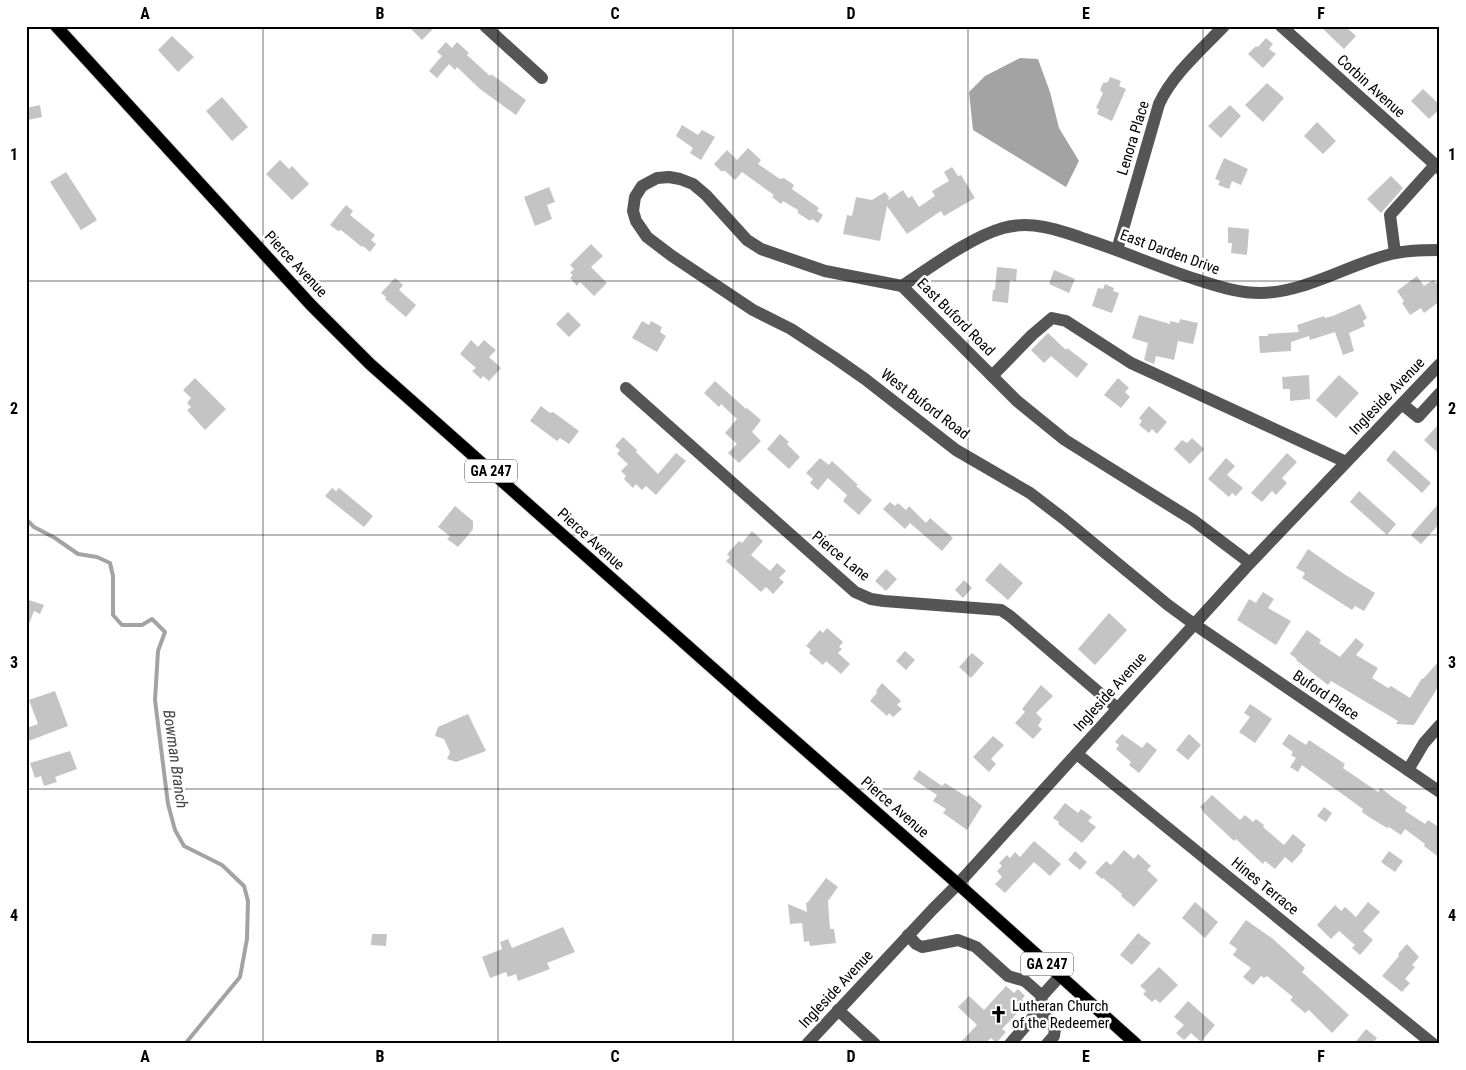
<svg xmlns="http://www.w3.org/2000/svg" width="1466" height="1070" font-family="'Roboto Condensed',sans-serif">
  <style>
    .water { fill: #a3a3a3 }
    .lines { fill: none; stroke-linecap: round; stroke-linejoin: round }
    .stream { stroke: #a3a3a3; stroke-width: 4 }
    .building { fill: #c4c4c4 }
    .major-casing { stroke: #dbdbdb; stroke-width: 14 }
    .minor { stroke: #555; stroke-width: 12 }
    .major { stroke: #000; stroke-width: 12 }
    .grid { fill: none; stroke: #000; stroke-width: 1; stroke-opacity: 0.55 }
    .labels { text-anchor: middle; stroke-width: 5; stroke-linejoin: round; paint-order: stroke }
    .shield { fill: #fff; stroke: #4c4c4c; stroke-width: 1 }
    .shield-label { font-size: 14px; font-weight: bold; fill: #000 }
    .street-label { font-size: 15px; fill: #000; stroke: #fff }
    .poi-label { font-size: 15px; fill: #000; stroke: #fff; text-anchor: start }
    .water-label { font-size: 16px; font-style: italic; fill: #444; stroke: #fff }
    .neatline { fill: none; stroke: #000; stroke-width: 2 }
    .grid-label { font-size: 16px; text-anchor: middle; font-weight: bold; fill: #000 }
  </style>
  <rect width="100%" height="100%" fill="#fff"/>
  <polygon class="water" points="1020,58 1038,59 1050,92 1059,128 1079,161 1066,187 973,130 969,92 985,76"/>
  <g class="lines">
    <polyline class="stream" points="26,519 34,527 55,538 78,554 97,557 110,563 113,576 113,615 122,625 142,625 152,619 165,632 158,651 155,700 168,804 175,830 184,846 222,865 244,886 248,901 247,939 240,977 185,1044"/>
  </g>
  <g class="building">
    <polygon points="408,26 436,26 422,40"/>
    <polygon points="1320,26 1345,26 1356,36 1344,49"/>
    <polygon points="172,36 194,57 178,72 158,50"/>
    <polygon points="1266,38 1273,44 1269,49 1276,54 1263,68 1248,54 1256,46 1258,47"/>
    <polygon points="446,42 452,48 457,42 469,53 467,55 490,76 491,74 526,100 516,115 480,89 457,67 455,70 449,64 437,78 429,71 442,56 437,52"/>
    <polygon points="1110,77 1121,81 1119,86 1126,89 1112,121 1097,114 1099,109 1096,108 1103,93 1100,90 1103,83 1108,82"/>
    <polygon points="1267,83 1284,98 1263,122 1245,105"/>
    <polygon points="1423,89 1440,105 1440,109 1429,119 1411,101"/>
    <polygon points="222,97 248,127 232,141 206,111"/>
    <polygon points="40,105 42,117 28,120 26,108"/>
    <polygon points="1230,105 1241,116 1221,138 1208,126"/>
    <polygon points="1317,122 1336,141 1323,154 1304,136"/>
    <polygon points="682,125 698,135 702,130 715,137 701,160 690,153 693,148 676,136"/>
    <polygon points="748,148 761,160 758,164 780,179 784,178 794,185 792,189 819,208 817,211 823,215 818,223 812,219 810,221 798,213 798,210 783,201 781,204 772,197 774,195 742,172 735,180 725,171 721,171 714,164 727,150 737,160"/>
    <polygon points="1224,158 1248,169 1241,185 1232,181 1229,189 1218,185 1220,181 1215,179"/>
    <polygon points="280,160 289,169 292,166 309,184 292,200 266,174"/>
    <polygon points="952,167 958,176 961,175 975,198 944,216 941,211 907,234 887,206 880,241 843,234 847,215 852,216 856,197 872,200 885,192 889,197 888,200 903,190 908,198 912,196 919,207 935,196 932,191 949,181 944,172"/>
    <polygon points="66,172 97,220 81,230 50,182"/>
    <polygon points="1391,176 1403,188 1381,213 1367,199"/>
    <polygon points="549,187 555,202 547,205 552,219 535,226 524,197"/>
    <polygon points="346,205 353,211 350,215 375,235 371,240 376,244 370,252 363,246 362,247 341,230 338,231 330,225"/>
    <polygon points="1228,227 1249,229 1247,255 1231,253 1232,243 1228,243"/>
    <polygon points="591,244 603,256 591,267 607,283 594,296 580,282 577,286 570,278 573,275 570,273 574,269 570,265"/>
    <polygon points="997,267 1017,269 1016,281 1010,280 1008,303 992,301 993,290 995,290"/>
    <polygon points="1054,270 1075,279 1069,293 1049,284"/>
    <polygon points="1417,276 1424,286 1433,280 1436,283 1440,280 1440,301 1424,313 1421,308 1410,315 1402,303 1404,301 1397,291"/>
    <polygon points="395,278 403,285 399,290 416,305 406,317 385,299 386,297 381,293"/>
    <polygon points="1105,284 1114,288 1113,291 1119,293 1112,313 1092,306 1098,288 1103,289"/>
    <polygon points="1360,304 1367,318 1363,321 1365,326 1349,333 1354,351 1343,355 1335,332 1310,340 1309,336 1291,342 1291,351 1260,353 1259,336 1268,336 1268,334 1299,332 1297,325 1324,316 1325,318 1333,316"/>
    <polygon points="568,312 581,325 569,337 556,324"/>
    <polygon points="1139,315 1170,324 1170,321 1179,323 1180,319 1198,323 1193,344 1178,341 1174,360 1156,356 1154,364 1144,360 1148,343 1132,338"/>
    <polygon points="642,321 649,325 651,321 662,327 660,332 666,336 657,352 632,338"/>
    <polygon points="1048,333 1066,350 1067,348 1088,364 1077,378 1051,356 1044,363 1031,350"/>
    <polygon points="471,340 478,347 484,340 496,350 489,357 501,368 489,381 483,376 481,379 472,371 476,368 460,354"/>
    <polygon points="1309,375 1310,399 1290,401 1290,389 1283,389 1282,377"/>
    <polygon points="1339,375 1359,393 1336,418 1316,400"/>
    <polygon points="195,378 226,409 205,430 187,410 191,407 187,403 191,398 183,390"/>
    <polygon points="1118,378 1129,388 1125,392 1130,397 1121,408 1104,395"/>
    <polygon points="715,381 746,409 747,408 761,420 752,432 761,441 739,463 728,453 737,444 725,433 737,419 721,404 719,407 704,393"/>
    <polygon points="541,406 550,413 553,412 579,431 569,444 560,438 557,441 530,421"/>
    <polygon points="1149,406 1167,422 1157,434 1152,429 1149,433 1139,425 1142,421 1139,418"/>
    <polygon points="1440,423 1440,455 1424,440"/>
    <polygon points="780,434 789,442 787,444 800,457 789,469 767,449"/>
    <polygon points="623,437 637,450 636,452 658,474 676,453 686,461 656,495 646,486 642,490 636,484 633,488 624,479 626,476 621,471 628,464 617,454 620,450 615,446"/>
    <polygon points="1192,438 1204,449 1190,464 1174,449 1182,440 1187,443"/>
    <polygon points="1394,450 1431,483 1422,493 1386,460"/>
    <polygon points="1287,453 1297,462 1282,478 1287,483 1276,495 1272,491 1262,502 1251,493"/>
    <polygon points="820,458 829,465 832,461 858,485 856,486 872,500 859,515 843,501 847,495 828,478 818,490 810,483 813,479 806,473"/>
    <polygon points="1226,458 1235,466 1227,475 1243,488 1236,496 1232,493 1229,497 1208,479"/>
    <polygon points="332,488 336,491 339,488 373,516 364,527 325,496"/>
    <polygon points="1359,491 1396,524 1387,535 1350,502"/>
    <polygon points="890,502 895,506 898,503 906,510 909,506 926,523 930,518 953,538 942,551 910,523 905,529 883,509"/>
    <polygon points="1440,502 1440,523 1421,544 1411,535"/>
    <polygon points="455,506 473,521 473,529 470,533 458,547 447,539 450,536 438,527"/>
    <polygon points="752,531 763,541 751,555 770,571 777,563 786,571 779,578 784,582 773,594 766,587 761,592 726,561 730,557 727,554 739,541 742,543"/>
    <polygon points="1308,549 1344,574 1375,593 1364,611 1355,606 1352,610 1302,578 1305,573 1296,568"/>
    <polygon points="1000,563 1023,583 1008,600 985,580"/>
    <polygon points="886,569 897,579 886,591 875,581"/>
    <polygon points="964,580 972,588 963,598 955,590"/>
    <polygon points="1263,592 1274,599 1268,608 1291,621 1276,645 1237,620 1249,599 1256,603"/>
    <polygon points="26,599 44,605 40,614 34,611 27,629"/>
    <polygon points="1109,613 1127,630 1095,665 1078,649"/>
    <polygon points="827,628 843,642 839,647 842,649 838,653 850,664 841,674 826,661 823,665 809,653 811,650 806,646 820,630 823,633"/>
    <polygon points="1307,630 1321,640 1319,643 1340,657 1356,638 1364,645 1356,655 1378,668 1372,678 1388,688 1391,686 1410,698 1422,678 1423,679 1440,660 1440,684 1414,725 1396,724 1398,721 1331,681 1328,685 1296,660 1297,659 1290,654"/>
    <polygon points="905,651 915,660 906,670 896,661"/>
    <polygon points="972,653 984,663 971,678 959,667"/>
    <polygon points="882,683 901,701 897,705 902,709 893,717 889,713 887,716 870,701 877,693 876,691"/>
    <polygon points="1041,685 1053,696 1036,713 1042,719 1038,726 1042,729 1033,739 1015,723 1025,712 1022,709"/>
    <polygon points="55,691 68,726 26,742 26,728 38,724 29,700"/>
    <polygon points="1250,704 1272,719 1255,743 1239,732 1250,717 1244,713"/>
    <polygon points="468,714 486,751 456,762 447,759 450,752 444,739 435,736 438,727"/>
    <polygon points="1122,734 1142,748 1147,742 1157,750 1139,773 1129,765 1131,762 1116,749 1119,745 1115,742"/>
    <polygon points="1189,734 1201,745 1188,760 1176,750"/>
    <polygon points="1289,734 1306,745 1309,740 1345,764 1343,768 1378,792 1381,788 1391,796 1407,807 1405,811 1425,824 1428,820 1440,828 1440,858 1424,846 1425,844 1405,829 1401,835 1389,827 1387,828 1369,817 1362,812 1363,809 1302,765 1298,772 1290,767 1296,758 1291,755 1293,752 1282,744"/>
    <polygon points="993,736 1004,745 991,759 996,764 989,772 973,757"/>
    <polygon points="70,751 77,769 55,777 57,782 44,786 41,776 35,778 30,763"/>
    <polygon points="919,770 942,786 945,783 967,797 969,795 982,806 967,830 943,813 946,809 933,801 937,795 913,779"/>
    <polygon points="1212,795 1240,820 1245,815 1253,822 1256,819 1264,825 1263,827 1284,845 1293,834 1306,845 1302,849 1303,851 1292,863 1285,857 1275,869 1265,861 1263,864 1236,839 1234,841 1204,813 1204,812 1200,807"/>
    <polygon points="1065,803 1078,813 1081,809 1092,817 1088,821 1096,827 1082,843 1058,824 1059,822 1053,818"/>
    <polygon points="1324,807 1332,813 1326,822 1317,816"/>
    <polygon points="1034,841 1061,864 1050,876 1034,862 1005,893 995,884 1002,877 997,871 1002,866 999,863 1007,855 1010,858 1015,852 1020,857"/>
    <polygon points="1124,850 1134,859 1138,854 1151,866 1147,870 1158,880 1134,907 1121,896 1122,894 1103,878 1102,879 1095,873 1106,861 1111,865"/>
    <polygon points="1075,851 1087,862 1080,870 1068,860"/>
    <polygon points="1389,851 1403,861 1395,872 1381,862"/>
    <polygon points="826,878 838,887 828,901 830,929 834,929 836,943 810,946 809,941 804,942 802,923 790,924 788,904 807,912 806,903 808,902"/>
    <polygon points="1195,902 1218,922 1205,938 1182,918"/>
    <polygon points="1368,902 1380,912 1363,931 1373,940 1360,955 1352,948 1355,945 1339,931 1331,939 1317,925 1335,905 1341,911 1345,907 1356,917"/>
    <polygon points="1246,920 1273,939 1305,968 1302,972 1349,1015 1332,1033 1309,1010 1305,1013 1290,1000 1293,997 1267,976 1264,978 1261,976 1253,985 1243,977 1251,968 1233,955 1237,949 1229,943"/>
    <polygon points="563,927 575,952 547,963 550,969 518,981 516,974 508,977 506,972 490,978 482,957 502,949 500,942 508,939 512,948"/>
    <polygon points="1138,933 1151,943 1132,965 1120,955"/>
    <polygon points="372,934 387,934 386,946 371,945"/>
    <polygon points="1407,944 1419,957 1412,965 1415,967 1405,979 1410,983 1402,992 1382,976 1399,956 1398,954"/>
    <polygon points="1159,967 1178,985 1160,1003 1155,999 1152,1002 1143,994 1146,991 1140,986"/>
    <polygon points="1006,986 1014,993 1018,989 1025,996 1022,999 1026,1004 1002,1029 1006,1032 996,1043 991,1038 985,1044 959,1044 977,1025 958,1007 969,996 984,1010"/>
    <polygon points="1188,1001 1215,1025 1201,1042 1191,1033 1184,1040 1176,1033 1184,1025 1174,1017"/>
    <polygon points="1366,1029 1377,1038 1372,1044 1354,1044"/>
  </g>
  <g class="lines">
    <defs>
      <polyline id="major" points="56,26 311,305 370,364 761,711 958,884 1136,1044"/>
    </defs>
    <use href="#major" class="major-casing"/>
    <g class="minor">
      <polyline points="485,26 542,78"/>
      <polyline points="1281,26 1440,169"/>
      <path d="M 1117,250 L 1159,104 C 1172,75 1202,49 1224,26"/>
      <polyline points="1395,253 1390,215 1435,165"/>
      <path d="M 902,286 C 931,267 971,237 1003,228 C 1031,220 1059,230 1085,239 C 1122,251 1158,267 1195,279 C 1218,286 1237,293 1261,293 C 1307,292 1347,265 1391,254 C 1406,250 1424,250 1440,250"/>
      <polyline points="992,376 1032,335 1052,318 1066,321 1131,363 1346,462"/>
      <polyline points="626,388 855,592 871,599 884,601 1001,610 1010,616 1117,708"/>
      <polyline points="1402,404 1418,417 1440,393"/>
      <polyline points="1250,563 1193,520 1065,440 1017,401 902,286 825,271 761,249 747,240 706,195 693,184 680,179 669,177 657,178 642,186 635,197 633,211 636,221 647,237 672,256 753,310 791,329 835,358 865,379 956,450 1030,493 1064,519 1168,605 1194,624 1440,792"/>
      <polyline points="1077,754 1433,1044"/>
      <polyline points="1408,770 1424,743 1440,725"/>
      <polyline points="908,935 916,944 922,947 958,940 966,943 976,947 1008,976 1025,981 1042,996"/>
      <polyline points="838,1010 875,1044"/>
      <polyline points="807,1044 933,909 958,884 1250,563 1440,364"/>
      <polyline points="1010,1044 1040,1009"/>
      <polyline points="1047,1044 1054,1036 1055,1029 1040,1009 1042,996 1060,976"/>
    </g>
    <use href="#major" class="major"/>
  </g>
  <path class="grid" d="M 263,26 L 263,1044M 498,26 L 498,1044M 733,26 L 733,1044M 968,26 L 968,1044M 1203,26 L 1203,1044M 26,281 L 1440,281M 26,535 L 1440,535M 26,789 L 1440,789"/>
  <defs>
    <symbol id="church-bare" viewBox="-9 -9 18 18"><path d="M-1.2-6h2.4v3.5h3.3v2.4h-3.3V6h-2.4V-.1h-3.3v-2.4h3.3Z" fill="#000" stroke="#fff" stroke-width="2.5" paint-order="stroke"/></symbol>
  </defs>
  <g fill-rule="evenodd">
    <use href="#church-bare" x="986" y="1002" width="25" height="25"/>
  </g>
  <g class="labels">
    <g class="shield">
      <rect x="465" y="459.5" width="52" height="23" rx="4"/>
      <rect x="1021" y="952.5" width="52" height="23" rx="4"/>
    </g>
    <g class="shield-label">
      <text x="491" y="476">GA 247</text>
      <text x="1047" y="969">GA 247</text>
    </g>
    <g class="street-label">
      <text transform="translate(1371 86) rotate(42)" y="5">Corbin Avenue</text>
      <text transform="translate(1133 138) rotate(-73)" y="5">Lenora Place</text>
      <text transform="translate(1170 252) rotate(20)" y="5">East Darden Drive</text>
      <text transform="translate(296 264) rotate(47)" y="5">Pierce Avenue</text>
      <text transform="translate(956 317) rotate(45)" y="5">East Buford Road</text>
      <text transform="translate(1387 396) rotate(-46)" y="5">Ingleside Avenue</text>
      <text transform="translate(925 404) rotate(37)" y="5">West Buford Road</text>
      <text transform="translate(591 539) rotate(42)" y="5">Pierce Avenue</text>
      <text transform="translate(841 556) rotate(39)" y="5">Pierce Lane</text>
      <text transform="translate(1110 692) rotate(-48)" y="5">Ingleside Avenue</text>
      <text transform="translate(1326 695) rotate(34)" y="5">Buford Place</text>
      <text transform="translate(895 807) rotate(41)" y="5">Pierce Avenue</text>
      <text transform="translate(1265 886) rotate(39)" y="5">Hines Terrace</text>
      <text transform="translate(836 989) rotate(-47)" y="5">Ingleside Avenue</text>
    </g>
    <g class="poi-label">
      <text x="1012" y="1011">Lutheran Church<tspan x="1012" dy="17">of the Redeemer</tspan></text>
    </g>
    <g class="water-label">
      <text transform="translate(176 759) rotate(82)" y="6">Bowman Branch</text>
    </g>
  </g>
  <rect width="1466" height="1070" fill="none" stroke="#ffffff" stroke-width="55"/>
  <rect x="28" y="28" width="1410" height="1014" class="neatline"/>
  <g class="grid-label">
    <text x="145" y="19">A</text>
    <text x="380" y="19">B</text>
    <text x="615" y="19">C</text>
    <text x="851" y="19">D</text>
    <text x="1086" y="19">E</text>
    <text x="1321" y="19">F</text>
    <text x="14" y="160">1</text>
    <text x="1452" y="160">1</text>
    <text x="14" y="414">2</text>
    <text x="1452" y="414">2</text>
    <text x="14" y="668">3</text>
    <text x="1452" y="668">3</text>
    <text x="14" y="921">4</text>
    <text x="1452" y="921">4</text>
    <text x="145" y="1062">A</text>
    <text x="380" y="1062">B</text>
    <text x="615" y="1062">C</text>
    <text x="851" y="1062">D</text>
    <text x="1086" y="1062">E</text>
    <text x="1321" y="1062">F</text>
  </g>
</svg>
